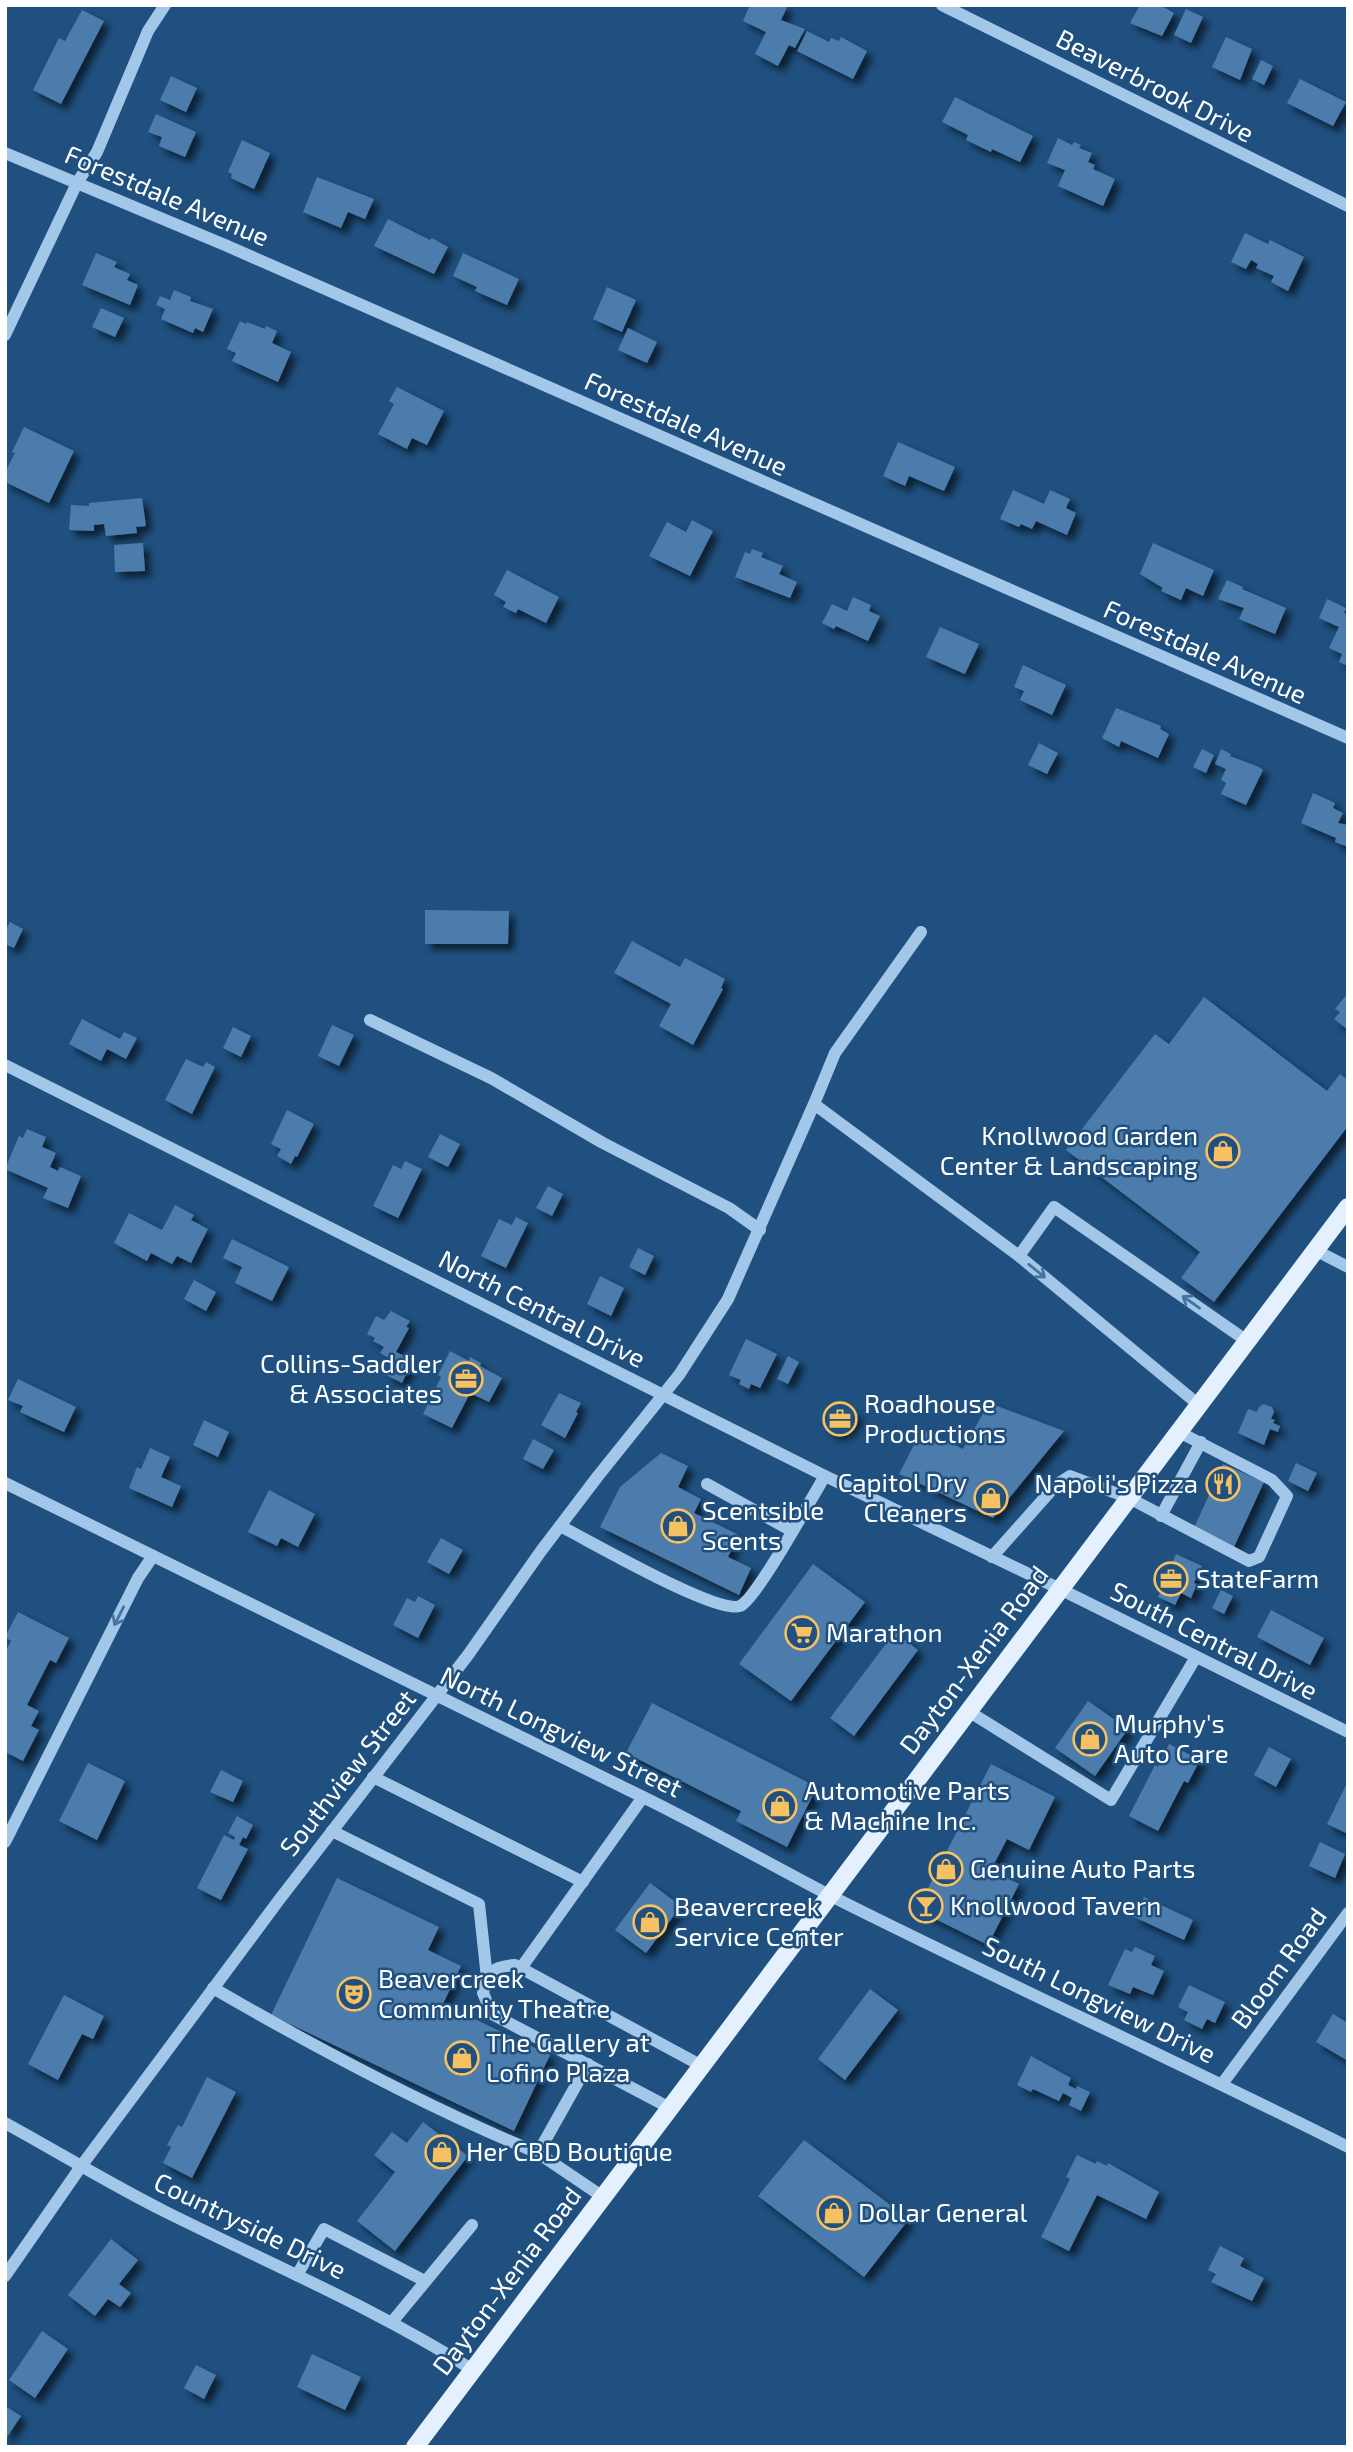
<svg xmlns="http://www.w3.org/2000/svg" width="1353" height="2452" font-family="'Exo 2',sans-serif">
  <style>
    .building { fill: #4b7cab; filter: url(#shadow) }
    .lines { fill: none; stroke-linecap: round; stroke-linejoin: round }
    .minor { stroke: #a3c7e8; stroke-width: 12 }
    .major { stroke: #e5f0fe; stroke-width: 18 }
    .oneway { stroke: #47749e }
    .labels { text-anchor: middle; stroke-width: 5; stroke-linejoin: round; paint-order: stroke }
    .street-label { font-size: 26px; fill: #fff; stroke: #1f507f }
    .poi-label { font-size: 26px; fill: #fff; stroke: #1f507f; text-anchor: start }
  </style>
  <defs>
    <filter id="shadow"><feDropShadow dx="6" dy="6" stdDeviation="3.5" flood-color="#0009"/></filter>
  </defs>
  <rect width="100%" height="100%" fill="#1f507f"/>
  <g class="building">
    <polygon points="750,5 788,5 781,20 805,29 795,48 789,45 778,66 755,54 766,32 743,21"/>
    <polygon points="1140,5 1160,5 1174,13 1162,36 1130,23"/>
    <polygon points="1186,9 1203,17 1191,43 1174,35"/>
    <polygon points="82,10 104,21 61,104 33,90 59,38 65,41"/>
    <polygon points="807,31 829,42 831,38 839,41 841,37 867,51 853,79 797,51"/>
    <polygon points="1226,37 1252,49 1240,80 1212,67"/>
    <polygon points="1261,60 1273,66 1264,85 1252,79"/>
    <polygon points="171,76 197,88 186,112 160,100"/>
    <polygon points="1300,79 1346,102 1333,126 1287,103"/>
    <polygon points="955,97 1033,136 1020,162 992,149 991,152 966,140 968,135 942,122"/>
    <polygon points="156,114 196,132 185,157 159,146 162,137 148,132"/>
    <polygon points="1058,138 1072,145 1074,142 1081,145 1079,148 1092,153 1088,162 1095,165 1093,169 1115,179 1103,206 1058,186 1065,170 1047,163"/>
    <polygon points="242,140 270,153 254,189 231,178 232,174 228,172"/>
    <polygon points="317,177 374,199 365,219 348,212 341,228 303,212"/>
    <polygon points="388,219 430,240 432,238 448,247 434,274 374,246"/>
    <polygon points="1245,233 1268,244 1270,240 1304,257 1288,291 1271,282 1274,276 1256,268 1258,264 1251,260 1246,269 1231,262"/>
    <polygon points="96,253 117,262 114,267 130,274 127,280 138,285 130,305 82,285"/>
    <polygon points="463,253 519,279 507,305 475,291 477,287 453,276"/>
    <polygon points="607,287 636,300 622,332 593,319"/>
    <polygon points="174,290 191,297 190,301 213,309 203,332 195,328 193,333 161,319 165,309 156,305 160,296 170,300"/>
    <polygon points="101,308 124,318 115,337 92,327"/>
    <polygon points="240,321 246,324 247,322 265,329 266,326 277,331 272,343 291,352 278,382 232,361 236,353 227,349"/>
    <polygon points="628,328 657,342 647,363 618,350"/>
    <polygon points="397,387 444,411 427,445 412,438 407,449 378,434 394,404 389,401"/>
    <polygon points="24,427 74,451 49,503 5,482 5,472 15,453 12,452"/>
    <polygon points="898,442 955,467 944,491 909,476 905,486 883,476"/>
    <polygon points="1013,490 1044,504 1050,490 1070,499 1066,508 1076,513 1067,535 1036,521 1032,529 1021,524 1019,527 1000,519"/>
    <polygon points="142,498 146,526 136,527 137,533 106,536 104,524 94,525 94,531 69,530 71,505 89,506 89,503"/>
    <polygon points="692,520 713,531 690,576 649,556 667,522 686,532"/>
    <polygon points="143,543 145,571 115,572 114,545"/>
    <polygon points="1153,543 1214,570 1203,596 1186,588 1181,600 1161,591 1163,588 1140,574"/>
    <polygon points="752,549 763,553 761,557 783,566 779,574 797,582 790,598 735,577 745,552 750,554"/>
    <polygon points="507,570 559,597 546,623 518,609 516,613 503,607 506,602 494,595"/>
    <polygon points="1227,580 1243,587 1242,589 1286,608 1275,634 1239,619 1244,608 1218,599"/>
    <polygon points="853,597 871,605 869,611 880,616 868,641 836,626 834,629 822,623 832,604 847,611"/>
    <polygon points="1327,599 1346,608 1344,613 1348,615 1348,666 1339,662 1342,654 1329,648 1339,627 1319,618"/>
    <polygon points="940,627 979,644 965,674 926,657"/>
    <polygon points="1023,665 1066,685 1052,715 1020,700 1024,691 1014,687"/>
    <polygon points="1116,708 1161,726 1160,729 1169,734 1158,758 1121,741 1119,747 1102,738"/>
    <polygon points="1039,743 1058,753 1047,774 1028,765"/>
    <polygon points="1202,749 1214,755 1206,773 1193,767"/>
    <polygon points="1221,749 1231,754 1230,756 1259,767 1263,770 1246,805 1221,794 1226,783 1221,780 1226,769 1215,764"/>
    <polygon points="1313,793 1335,803 1333,808 1343,813 1338,823 1348,825 1348,847 1335,842 1336,838 1301,823"/>
    <polygon points="425,910 509,911 508,944 425,944"/>
    <polygon points="10,922 23,929 14,948 5,944 5,931"/>
    <polygon points="632,941 680,967 685,958 725,979 721,988 723,989 693,1045 659,1026 671,1004 614,973"/>
    <polygon points="1348,993 1348,1030 1334,1019 1340,1012 1335,1009"/>
    <polygon points="1204,997 1327,1091 1340,1074 1348,1080 1348,1126 1214,1302 1181,1278 1200,1252 1066,1150 1155,1034 1169,1044"/>
    <polygon points="82,1019 120,1039 124,1032 137,1038 126,1059 107,1049 101,1061 69,1044"/>
    <polygon points="332,1025 354,1035 339,1066 318,1056"/>
    <polygon points="233,1027 251,1036 241,1057 223,1048"/>
    <polygon points="186,1059 203,1067 206,1062 215,1067 192,1114 165,1100"/>
    <polygon points="287,1110 314,1124 297,1157 295,1156 291,1164 277,1156 281,1149 271,1144"/>
    <polygon points="27,1129 46,1137 42,1147 56,1153 50,1167 58,1171 60,1167 81,1176 68,1208 43,1198 48,1188 5,1169 19,1136 23,1138"/>
    <polygon points="440,1134 460,1144 448,1167 428,1157"/>
    <polygon points="405,1161 422,1169 398,1218 373,1206 393,1165 401,1169"/>
    <polygon points="548,1186 563,1194 552,1216 536,1208"/>
    <polygon points="175,1205 194,1215 191,1220 208,1229 191,1263 177,1256 172,1264 151,1253 147,1261 114,1243 129,1213 162,1230"/>
    <polygon points="516,1217 528,1223 506,1268 481,1256 499,1219 512,1225"/>
    <polygon points="232,1239 289,1267 272,1301 235,1283 242,1267 223,1258"/>
    <polygon points="638,1248 654,1256 645,1275 629,1267"/>
    <polygon points="600,1276 624,1288 611,1316 587,1304"/>
    <polygon points="194,1280 216,1292 206,1311 184,1299"/>
    <polygon points="391,1311 410,1321 406,1327 409,1328 396,1352 413,1360 402,1383 386,1375 393,1360 380,1353 384,1347 373,1341 375,1338 367,1334 376,1316 384,1320"/>
    <polygon points="746,1339 777,1354 760,1388 751,1384 749,1389 739,1384 741,1380 729,1375"/>
    <polygon points="450,1351 469,1361 470,1357 481,1363 480,1366 502,1378 489,1402 470,1393 452,1428 423,1414 441,1377 438,1375"/>
    <polygon points="788,1356 799,1362 788,1384 777,1379"/>
    <polygon points="18,1379 76,1407 64,1432 20,1412 23,1406 8,1400"/>
    <polygon points="559,1393 581,1403 576,1412 578,1413 565,1438 541,1425"/>
    <polygon points="833,1402 858,1414 848,1433 842,1430 839,1436 826,1430 828,1425 823,1422"/>
    <polygon points="989,1403 1064,1431 993,1518 899,1474 922,1429 963,1449"/>
    <polygon points="1264,1404 1272,1407 1274,1412 1271,1419 1275,1420 1273,1423 1280,1426 1278,1432 1270,1429 1264,1445 1238,1433 1248,1409 1257,1412 1259,1407"/>
    <polygon points="204,1420 229,1432 218,1457 193,1445"/>
    <polygon points="533,1439 554,1450 543,1469 523,1459"/>
    <polygon points="150,1448 170,1457 161,1477 181,1486 172,1507 129,1488 137,1467 141,1469"/>
    <polygon points="661,1453 688,1466 678,1487 701,1499 694,1513 739,1535 728,1557 751,1568 739,1595 600,1527 620,1487"/>
    <polygon points="1296,1463 1317,1473 1308,1491 1288,1481"/>
    <polygon points="1223,1464 1264,1482 1234,1547 1194,1528"/>
    <polygon points="269,1490 315,1514 298,1547 281,1538 277,1546 248,1532"/>
    <polygon points="441,1538 463,1550 449,1574 427,1562"/>
    <polygon points="1176,1554 1202,1566 1194,1583 1197,1584 1191,1598 1181,1593 1175,1605 1158,1597"/>
    <polygon points="813,1564 865,1602 791,1701 739,1664"/>
    <polygon points="1221,1590 1233,1596 1224,1614 1212,1608"/>
    <polygon points="418,1596 435,1605 418,1638 393,1625 407,1598 415,1602"/>
    <polygon points="1271,1610 1324,1638 1310,1665 1257,1637"/>
    <polygon points="18,1612 69,1638 56,1663 50,1660 27,1705 39,1711 31,1726 39,1730 23,1761 5,1752 5,1652 11,1641 5,1637"/>
    <polygon points="895,1632 918,1650 854,1736 830,1718"/>
    <polygon points="1088,1701 1128,1729 1095,1776 1055,1748"/>
    <polygon points="652,1703 817,1787 787,1847 736,1821 741,1811 626,1753"/>
    <polygon points="1169,1744 1200,1760 1188,1783 1184,1781 1158,1831 1129,1816 1155,1765 1158,1767"/>
    <polygon points="1269,1747 1291,1759 1276,1787 1254,1775"/>
    <polygon points="88,1763 125,1781 97,1840 59,1821"/>
    <polygon points="991,1764 1055,1797 1029,1850 1007,1839 991,1870 1019,1884 988,1945 917,1910"/>
    <polygon points="221,1770 243,1781 233,1802 210,1792"/>
    <polygon points="1348,1781 1348,1834 1327,1824"/>
    <polygon points="237,1816 253,1825 246,1839 243,1837 239,1845 248,1849 221,1900 197,1888 224,1835 234,1840 235,1837 228,1833"/>
    <polygon points="1320,1842 1345,1854 1335,1878 1309,1866"/>
    <polygon points="337,1878 439,1927 428,1950 461,1966 443,2004 550,2055 514,2131 271,2015"/>
    <polygon points="650,1883 681,1906 646,1953 615,1930"/>
    <polygon points="1144,1897 1193,1920 1184,1940 1134,1917"/>
    <polygon points="1135,1947 1155,1956 1151,1965 1164,1971 1153,1995 1133,1987 1130,1994 1108,1985 1125,1949 1132,1952"/>
    <polygon points="1189,1985 1225,2002 1215,2023 1207,2019 1202,2029 1184,2020 1188,2012 1178,2007"/>
    <polygon points="870,1989 898,2010 845,2080 818,2059"/>
    <polygon points="64,1995 104,2016 93,2039 82,2034 58,2080 28,2064"/>
    <polygon points="1333,2014 1348,2023 1348,2061 1316,2042"/>
    <polygon points="1031,2056 1071,2078 1068,2085 1076,2089 1077,2086 1090,2092 1081,2111 1069,2105 1072,2098 1063,2093 1059,2101 1033,2089 1031,2092 1017,2085"/>
    <polygon points="207,2077 236,2092 192,2178 163,2163 171,2147 167,2145 178,2125 182,2127"/>
    <polygon points="423,2122 468,2156 395,2251 357,2221 395,2172 374,2155 392,2132 407,2143"/>
    <polygon points="804,2140 909,2219 864,2277 758,2196"/>
    <polygon points="1077,2155 1096,2164 1097,2161 1107,2166 1108,2163 1159,2192 1146,2219 1097,2195 1069,2251 1041,2237 1070,2179 1066,2177"/>
    <polygon points="111,2239 138,2260 119,2284 131,2293 120,2307 108,2299 95,2316 68,2295"/>
    <polygon points="1220,2246 1244,2258 1240,2266 1264,2278 1252,2301 1211,2282 1216,2274 1208,2270"/>
    <polygon points="42,2331 68,2349 35,2398 9,2380"/>
    <polygon points="312,2354 361,2377 345,2410 297,2387"/>
    <polygon points="196,2365 216,2375 204,2399 184,2388"/>
    <polygon points="5,2406 21,2416 5,2440"/>
  </g>
  <g class="lines">
    <g class="minor">
      <polyline points="942,5 1348,206"/>
      <polyline points="5,153 225,245 1348,738"/>
      <polyline points="5,335 77,183 97,152 148,31 165,5"/>
      <polyline points="370,1020 491,1078 603,1143 729,1208 760,1230"/>
      <polyline points="5,1065 825,1476 1060,1589 1348,1732"/>
      <polyline points="814,1104 835,1053 921,932"/>
      <polyline points="1315,1250 1348,1267"/>
      <polyline points="1199,1405 1019,1256 1054,1207 1247,1341"/>
      <path d="M 5,1483 L 643,1797 C 706,1828 768,1863 831,1896 C 1002,1982 1177,2061 1348,2147"/>
      <polyline points="707,1484 792,1531"/>
      <polyline points="1161,1516 1201,1442"/>
      <path d="M 560,1526 C 588,1540 717,1615 740,1606 C 756,1600 812,1497 825,1476"/>
      <polyline points="992,1557 1056,1485 1070,1476 1129,1498 1249,1561 1259,1557 1287,1496 1272,1480 1179,1432"/>
      <polyline points="968,1711 1111,1800 1196,1657"/>
      <polyline points="373,1777 583,1882"/>
      <polyline points="332,1831 479,1904 487,1978"/>
      <polyline points="5,1842 138,1578 153,1556"/>
      <polyline points="521,1968 643,1797"/>
      <path d="M 213,1988 C 318,2049 426,2107 538,2153"/>
      <polyline points="588,2064 538,2153 603,2197"/>
      <polyline points="1222,2084 1348,1913"/>
      <path d="M 670,2108 L 492,2014 L 483,1993 C 488,1971 492,1967 515,1965 L 702,2066"/>
      <path d="M 5,2123 C 58,2152 110,2184 164,2211 C 268,2263 375,2308 473,2370"/>
      <polyline points="297,2275 324,2229 425,2281"/>
      <polyline points="5,2276 82,2165 279,1900 468,1655 541,1551 598,1476 679,1375 728,1299 814,1104 1019,1256"/>
      <polyline points="392,2322 472,2225"/>
    </g>
    <polyline class="major" points="415,2447 1348,1207"/>
  </g>
  <defs><path id="oneway-shaft" d="M-6 0H5M1.5-3L5.5 0L1.5 3" fill="none" stroke-width="1.6" stroke-linecap="round" stroke-linejoin="round" transform="scale(1.75)"/></defs>
  <g class="oneway">
    <use href="#oneway-shaft" transform="translate(1037 1271) rotate(39)"/>
    <use href="#oneway-shaft" transform="translate(1191 1302) rotate(-145)"/>
    <use href="#oneway-shaft" transform="translate(119 1616) rotate(117)"/>
  </g>
  <defs>
    <symbol id="shop-ring" viewBox="-11 -11 22 22"><circle r="9.5" fill="#1f507f" stroke="#f6c162" stroke-width="1.5"/><path d="M-5-2.5h2.3a2.7 3.5 0 0 1 5.4 0H5L5.5 6h-11ZM-1.5-2.5h3a1.5 2.3 0 0 0-3 0Z" fill="#f6c162"/></symbol>
    <symbol id="office-ring" viewBox="-11 -11 22 22"><circle r="9.5" fill="#1f507f" stroke="#f6c162" stroke-width="1.5"/><path d="M-6-3h4V-5.5h4V-3h4V5H-6ZM-1-4.5V-3h2v-1.5ZM-6 0V1H6V0Z" fill="#f6c162"/></symbol>
    <symbol id="restaurant-ring" viewBox="-11 -11 22 22"><circle r="9.5" fill="#1f507f" stroke="#f6c162" stroke-width="1.5"/><path d="M-5-6h1v4h1v-4h1v4h1v-4h1v5L-1.5 .5V6h-2V.5L-5-1ZM5-6V6H3V1.5H1.5Q1.5-4 5-6Z" fill="#f6c162"/></symbol>
    <symbol id="supermarket-ring" viewBox="-11 -11 22 22"><circle r="9.5" fill="#1f507f" stroke="#f6c162" stroke-width="1.5"/><path d="M-6-5.5h2.5l.6 2H6L4.5 2H-2.5L-4.4-4H-6ZM-1.5 3.2a1.3 1.3 0 1 0 .1 0ZM3 3.2a1.3 1.3 0 1 0 .1 0Z" fill="#f6c162"/></symbol>
    <symbol id="bar-ring" viewBox="-11 -11 22 22"><circle r="9.5" fill="#1f507f" stroke="#f6c162" stroke-width="1.5"/><path d="M-6-5H6L.8 .8V4.5H3.5V6h-7V4.5H-.8V.8Z" fill="#f6c162"/></symbol>
    <symbol id="theatre-ring" viewBox="-11 -11 22 22"><circle r="9.5" fill="#1f507f" stroke="#f6c162" stroke-width="1.5"/><path d="M-5-5.5Q0-4 5-5.5V0Q5 5 0 6Q-5 5-5 0ZM-3.3-2.5H-1v1.5H-3.3ZM1-2.5H3.3v1.5H1ZM-2.8 1Q0 5.5 2.8 1Z" fill="#f6c162"/></symbol>
  </defs>
  <g fill-rule="evenodd">
    <use href="#shop-ring" x="1204" y="1132" width="38" height="38"/>
    <use href="#office-ring" x="447" y="1360" width="38" height="38"/>
    <use href="#office-ring" x="821" y="1400" width="38" height="38"/>
    <use href="#restaurant-ring" x="1204" y="1465" width="38" height="38"/>
    <use href="#shop-ring" x="972" y="1479" width="38" height="38"/>
    <use href="#shop-ring" x="659" y="1507" width="38" height="38"/>
    <use href="#office-ring" x="1152" y="1560" width="38" height="38"/>
    <use href="#supermarket-ring" x="783" y="1614" width="38" height="38"/>
    <use href="#shop-ring" x="1071" y="1720" width="38" height="38"/>
    <use href="#shop-ring" x="761" y="1787" width="38" height="38"/>
    <use href="#shop-ring" x="927" y="1850" width="38" height="38"/>
    <use href="#bar-ring" x="907" y="1887" width="38" height="38"/>
    <use href="#shop-ring" x="631" y="1903" width="38" height="38"/>
    <use href="#theatre-ring" x="335" y="1975" width="38" height="38"/>
    <use href="#shop-ring" x="443" y="2039" width="38" height="38"/>
    <use href="#shop-ring" x="423" y="2133" width="38" height="38"/>
    <use href="#shop-ring" x="815" y="2194" width="38" height="38"/>
  </g>
  <g class="labels">
    <g class="street-label">
      <text transform="translate(1155 86) rotate(27)" y="9">Beaverbrook Drive</text>
      <text transform="translate(167 196) rotate(23)" y="9">Forestdale Avenue</text>
      <text transform="translate(686 424) rotate(24)" y="9">Forestdale Avenue</text>
      <text transform="translate(1205 652) rotate(24)" y="9">Forestdale Avenue</text>
      <text transform="translate(542 1309) rotate(27)" y="9">North Central Drive</text>
      <text transform="translate(1214 1641) rotate(27)" y="9">South Central Drive</text>
      <text transform="translate(974 1660) rotate(-53)" y="9">Dayton-Xenia Road</text>
      <text transform="translate(561 1732) rotate(26)" y="9">North Longview Street</text>
      <text transform="translate(348 1773) rotate(-52)" y="9">Southview Street</text>
      <text transform="translate(1279 1968) rotate(-54)" y="9">Bloom Road</text>
      <text transform="translate(1099 2000) rotate(26)" y="9">South Longview Drive</text>
      <text transform="translate(250 2226) rotate(26)" y="9">Countryside Drive</text>
      <text transform="translate(507 2281) rotate(-53)" y="9">Dayton-Xenia Road</text>
    </g>
    <g class="poi-label">
      <text x="1198" y="1145" text-anchor="end">Knollwood Garden<tspan x="1198" dy="30">Center &amp; Landscaping</tspan></text>
      <text x="442" y="1373" text-anchor="end">Collins-Saddler<tspan x="442" dy="30">&amp; Associates</tspan></text>
      <text x="864" y="1413">Roadhouse<tspan x="864" dy="30">Productions</tspan></text>
      <text x="967" y="1492" text-anchor="end">Capitol Dry<tspan x="967" dy="30">Cleaners</tspan></text>
      <text x="1198" y="1493" text-anchor="end">Napoli's Pizza</text>
      <text x="702" y="1520">Scentsible<tspan x="702" dy="30">Scents</tspan></text>
      <text x="1196" y="1588">StateFarm</text>
      <text x="826" y="1642">Marathon</text>
      <text x="1114" y="1733">Murphy's<tspan x="1114" dy="30">Auto Care</tspan></text>
      <text x="804" y="1800">Automotive Parts<tspan x="804" dy="30">&amp; Machine Inc.</tspan></text>
      <text x="970" y="1878">Genuine Auto Parts</text>
      <text x="950" y="1915">Knollwood Tavern</text>
      <text x="674" y="1916">Beavercreek<tspan x="674" dy="30">Service Center</tspan></text>
      <text x="378" y="1988">Beavercreek<tspan x="378" dy="30">Community Theatre</tspan></text>
      <text x="486" y="2052">The Gallery at<tspan x="486" dy="30">Lofino Plaza</tspan></text>
      <text x="466" y="2161">Her CBD Boutique</text>
      <text x="858" y="2222">Dollar General</text>
    </g>
  </g>
  <rect width="1353" height="2452" fill="none" stroke="#ffffff" stroke-width="14"/>
</svg>
